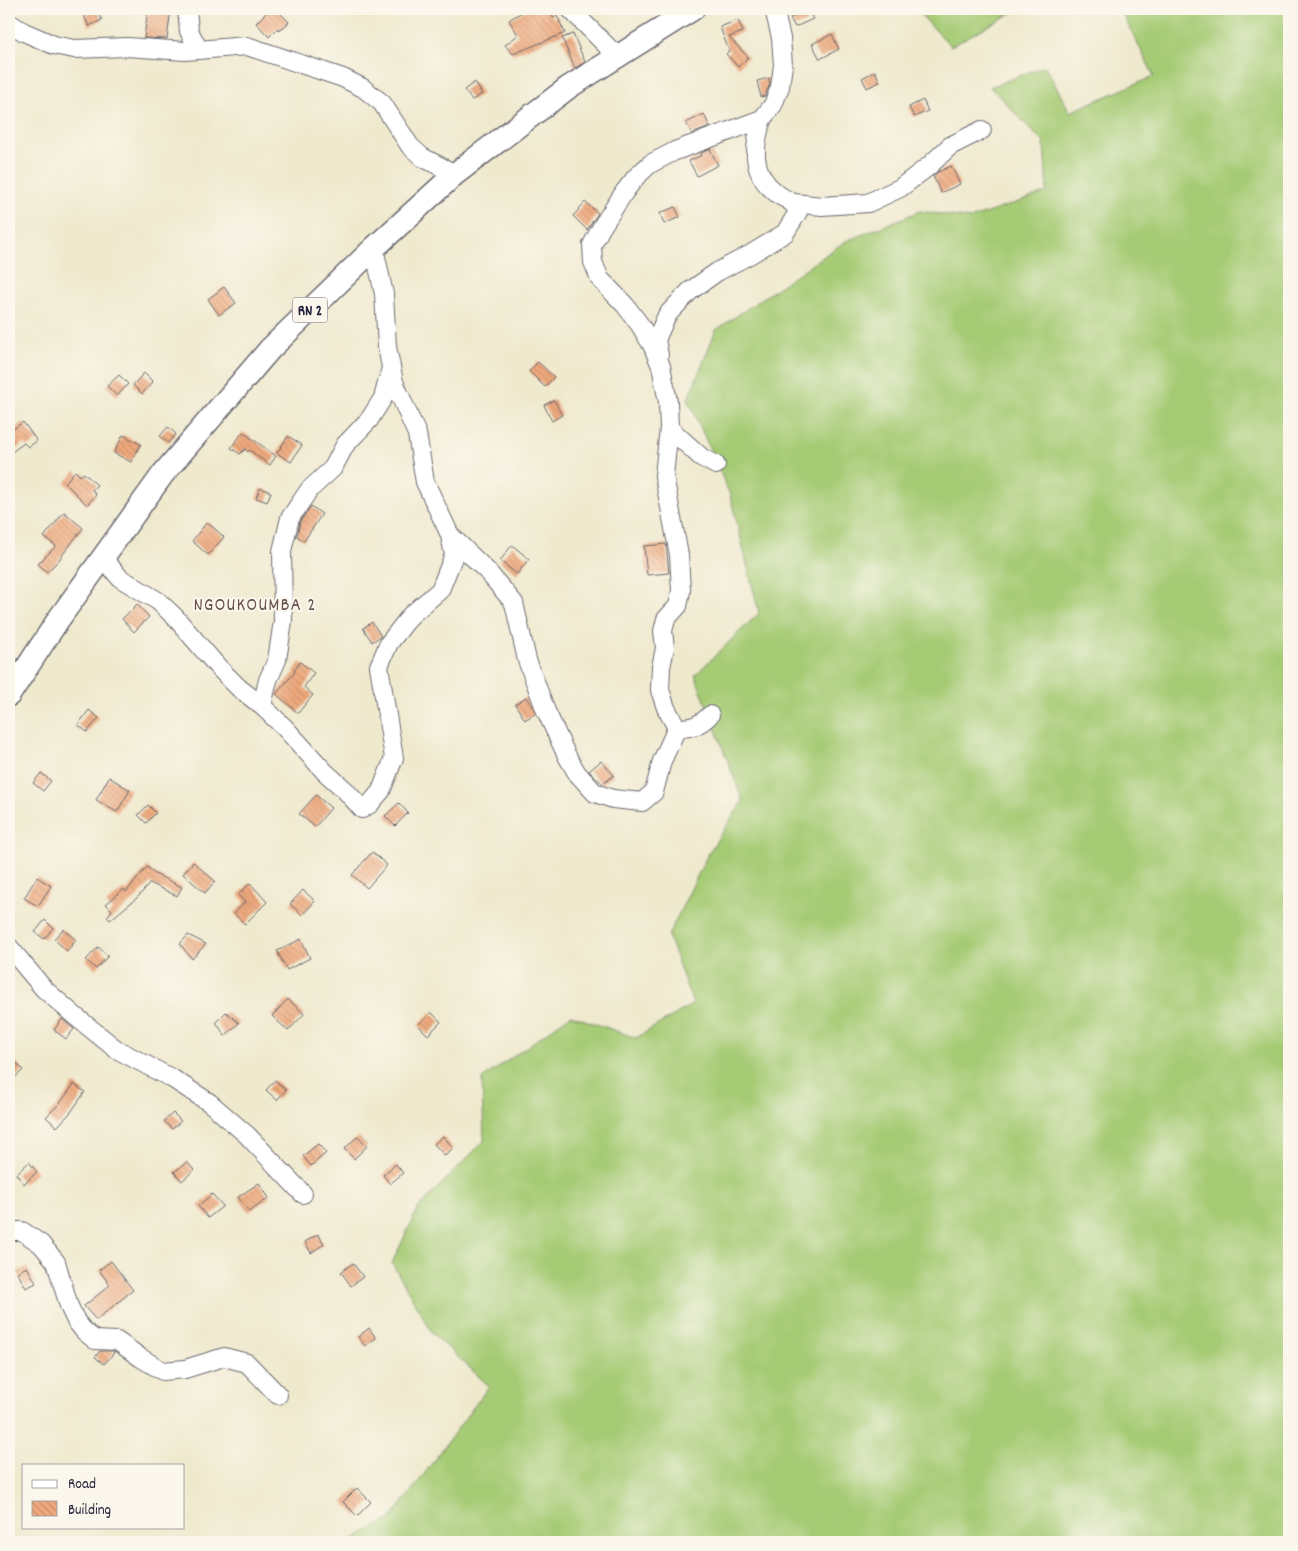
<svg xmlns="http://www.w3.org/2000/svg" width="1298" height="1551" font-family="Dekko,sans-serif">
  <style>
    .grass { fill: #a6cb74; stroke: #647658 }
    .building { fill: url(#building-back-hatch) }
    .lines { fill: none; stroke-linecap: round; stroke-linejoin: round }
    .minor-casing { stroke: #6a686e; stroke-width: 20 }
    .major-casing { stroke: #6a686e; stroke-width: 25 }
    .minor { stroke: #fff; stroke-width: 18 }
    .major { stroke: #fff; stroke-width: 22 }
    .labels { text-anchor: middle; stroke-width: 4; stroke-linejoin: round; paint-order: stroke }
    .shield { fill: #fbf7ec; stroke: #636270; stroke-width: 1 }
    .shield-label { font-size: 15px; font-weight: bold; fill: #22223b }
    .quarter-label { font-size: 19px; letter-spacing: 1px; fill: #695151; stroke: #fbf7ec }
  </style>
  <defs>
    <pattern id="building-back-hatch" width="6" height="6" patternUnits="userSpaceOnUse" patternTransform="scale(1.25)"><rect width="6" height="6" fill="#eea87b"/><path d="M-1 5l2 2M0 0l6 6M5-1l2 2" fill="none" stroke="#cc906b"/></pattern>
  </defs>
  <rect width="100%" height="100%" fill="#fbf7ec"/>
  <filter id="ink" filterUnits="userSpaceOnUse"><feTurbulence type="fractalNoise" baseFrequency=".02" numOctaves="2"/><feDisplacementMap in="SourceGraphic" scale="10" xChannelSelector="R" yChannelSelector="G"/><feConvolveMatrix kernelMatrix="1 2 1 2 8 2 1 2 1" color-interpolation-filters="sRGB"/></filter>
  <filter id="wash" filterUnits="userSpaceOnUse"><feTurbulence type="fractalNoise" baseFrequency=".0096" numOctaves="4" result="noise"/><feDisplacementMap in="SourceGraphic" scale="20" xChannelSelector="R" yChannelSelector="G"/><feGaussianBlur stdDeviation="1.12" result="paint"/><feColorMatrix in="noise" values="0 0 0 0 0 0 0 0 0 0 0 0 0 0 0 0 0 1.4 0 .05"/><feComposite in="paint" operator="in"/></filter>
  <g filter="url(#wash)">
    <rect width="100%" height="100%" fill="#efe9ce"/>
    <g class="grass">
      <polygon points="915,9 1019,9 951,46"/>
      <polygon points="1120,9 1289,9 1289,1542 347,1542 391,1519 489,1386 433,1334 392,1263 418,1208 484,1141 482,1079 571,1015 636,1038 693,1004 668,936 709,852 743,801 695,675 759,613 730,495 688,399 716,330 846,241 920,211 970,219 1047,192 1044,143 990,87 1045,66 1070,112 1154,76"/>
    </g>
    <g id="blocks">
      <g class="building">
        <polygon points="148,9 171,9 167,39 144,38"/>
        <polygon points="270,9 276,9 289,22 280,31 278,28 269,37 256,23"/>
        <polygon points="527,9 550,9 553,18 557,16 565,33 513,54 505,45 518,35 509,20"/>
        <polygon points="808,9 813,19 795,27 790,18"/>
        <polygon points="97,10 102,20 89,26 84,16"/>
        <polygon points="738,20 743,32 729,37 748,57 738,67 726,54 729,51 720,27"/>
        <polygon points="573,34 585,62 575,68 562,38"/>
        <polygon points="832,34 839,49 820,59 812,44"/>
        <polygon points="875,71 880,82 867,88 862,78"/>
        <polygon points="769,78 770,84 765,96 761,97 757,81"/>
        <polygon points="475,82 482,94 472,100 464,90"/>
        <polygon points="923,100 928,111 914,117 909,107"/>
        <polygon points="704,114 710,127 692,134 686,123"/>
        <polygon points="710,149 718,165 697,176 689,161 702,155 701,153"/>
        <polygon points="951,166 960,184 941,193 933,176 938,172"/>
        <polygon points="585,202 598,213 587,230 573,216"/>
        <polygon points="675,207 680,217 664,224 660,213"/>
        <polygon points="224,287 236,303 219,315 208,299"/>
        <polygon points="538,362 554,377 545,387 529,371"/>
        <polygon points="144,373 153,382 142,394 133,385"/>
        <polygon points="119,375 128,384 117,396 107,386"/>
        <polygon points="554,400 562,415 552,421 544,405"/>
        <polygon points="23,422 37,441 28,447 24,443 9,454 9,432"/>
        <polygon points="168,427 176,434 168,443 160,436"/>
        <polygon points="243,432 276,456 270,465 249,450 248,452 245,449 240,454 231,448"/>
        <polygon points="123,435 141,444 131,462 114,453"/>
        <polygon points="288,436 302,445 291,462 277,453"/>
        <polygon points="75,471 80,476 84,473 97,485 92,490 96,495 87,505 65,483"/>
        <polygon points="260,488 271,492 267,502 256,498"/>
        <polygon points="311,506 322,514 304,541 297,536 300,522"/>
        <polygon points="64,512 83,528 60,558 60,559 47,572 38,564 56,546 44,537"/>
        <polygon points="207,522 224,537 208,555 192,541"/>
        <polygon points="666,544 669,573 647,575 644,546"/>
        <polygon points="512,545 529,559 517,574 500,561"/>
        <polygon points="137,604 149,617 134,632 122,619"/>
        <polygon points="372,622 381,636 372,642 363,628"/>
        <polygon points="300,662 314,673 304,687 313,695 298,713 276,694 295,672 294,671"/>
        <polygon points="526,697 536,713 525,720 515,704"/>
        <polygon points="89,710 99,718 87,732 78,725"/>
        <polygon points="601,761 614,775 603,784 589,771"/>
        <polygon points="41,773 51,781 43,791 33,783"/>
        <polygon points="109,777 130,790 117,812 96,800"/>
        <polygon points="316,795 331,808 315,827 299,814"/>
        <polygon points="399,803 408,813 395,826 385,816"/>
        <polygon points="148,805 156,813 146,823 138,815"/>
        <polygon points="372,852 387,865 367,888 352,875"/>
        <polygon points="193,862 215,881 205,893 183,874"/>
        <polygon points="147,867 155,874 182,887 177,896 150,883 138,897 110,920 107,917 112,910 106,904 124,889 126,892"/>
        <polygon points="37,877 51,886 38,906 24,898"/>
        <polygon points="250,883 267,902 245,924 234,914 245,902 238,895"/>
        <polygon points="303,890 315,901 302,915 290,904"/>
        <polygon points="45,920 53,928 44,939 35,932"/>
        <polygon points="63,929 76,940 67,951 54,939"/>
        <polygon points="188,935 206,944 192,959 180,944"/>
        <polygon points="301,939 310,958 287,970 277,951"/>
        <polygon points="98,947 108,956 96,969 86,960"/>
        <polygon points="288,999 304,1014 288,1031 272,1016"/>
        <polygon points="226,1012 239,1023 225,1036 216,1022"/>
        <polygon points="431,1012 441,1022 428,1035 418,1025"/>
        <polygon points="62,1019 74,1029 66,1039 54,1030"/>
        <polygon points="15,1061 23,1070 9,1083 9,1067"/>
        <polygon points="275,1080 286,1090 277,1100 266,1090"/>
        <polygon points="74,1084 85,1092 71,1112 57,1127 46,1117 61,1102"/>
        <polygon points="173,1113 181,1121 172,1129 164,1121"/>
        <polygon points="358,1136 367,1146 354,1159 344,1149"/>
        <polygon points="443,1136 453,1148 445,1156 434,1144"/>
        <polygon points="318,1144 326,1153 311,1166 303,1156"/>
        <polygon points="29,1162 37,1172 24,1184 16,1174"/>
        <polygon points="187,1162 194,1170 182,1181 174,1172"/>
        <polygon points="396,1164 403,1173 390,1184 383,1175"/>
        <polygon points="259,1183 269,1198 249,1212 238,1197"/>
        <polygon points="212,1194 223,1206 208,1218 198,1206"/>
        <polygon points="318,1234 324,1244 311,1253 305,1242"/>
        <polygon points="111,1261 133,1290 96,1320 84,1306 110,1285 99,1270"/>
        <polygon points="353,1263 363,1277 351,1286 341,1272"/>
        <polygon points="27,1267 36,1283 26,1288 17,1272"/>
        <polygon points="369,1328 376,1338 365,1346 358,1337"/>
        <polygon points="100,1351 113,1351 114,1353 104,1364 95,1357"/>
        <polygon points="357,1488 371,1502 357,1516 343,1502"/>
      </g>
    </g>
  </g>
  <g filter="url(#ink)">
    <use href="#blocks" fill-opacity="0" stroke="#6a686e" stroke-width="1"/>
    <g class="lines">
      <defs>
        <g id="minor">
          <polyline points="187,9 189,31 199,50"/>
          <polyline points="570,9 617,56"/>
          <polyline points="9,23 24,32 54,45 74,49 127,47 185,51 247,46 343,78 363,88 382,103 410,146 422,157 455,174"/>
          <polyline points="794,203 822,206 868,203 900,188 929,166 950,146 982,130"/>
          <path d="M 659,355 L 656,340 L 667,315 L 690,291 L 717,272 L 751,254 L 785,233 L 798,212 C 792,198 785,201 775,192 C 750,172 754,146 762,119"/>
          <polyline points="669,428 701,457 716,465"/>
          <polyline points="450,535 487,571 514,603 527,660 546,711 567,756 577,773 595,793 613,799 642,802 654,792 662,761 677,728"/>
          <polyline points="102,557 120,578 158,601 175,617 218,667 239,688 262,706 285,728 325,772 345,790 362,809 370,804 381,791 394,758 379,666 389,643 411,615 440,590 454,555 450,535 425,482 417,434 394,382 387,347 384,294 374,248"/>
          <polyline points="262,706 268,680 277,660 283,621 282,551 290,518 309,490 333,468 345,445 369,420 383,398 391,368"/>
          <polyline points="677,728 666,708 660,690 661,667 665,648 663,631 666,619 678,606 681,591 679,555 664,476 669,428 668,402 661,366 652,345 640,325 625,305 600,279 593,262 592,245 601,228 625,191 636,177 650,164 675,151 762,119 773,105 780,87 783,65 781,38 774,9"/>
          <path d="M 677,728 C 692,728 699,726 710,715"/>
          <polyline points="9,947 44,989 75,1016 116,1049 173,1079 210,1103 247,1135 303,1194"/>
          <polyline points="9,1231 22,1231 41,1244 56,1262 69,1306 76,1321 84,1331 95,1340 117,1341 141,1358 163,1371 185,1369 224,1357 247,1363 278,1395"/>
        </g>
        <polyline id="major" points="9,695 58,620 163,474 270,349 374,248 455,174 569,87 693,9"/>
      </defs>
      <use href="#minor" class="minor-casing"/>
      <use href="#major" class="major-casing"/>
      <use href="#minor" class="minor"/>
      <use href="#major" class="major"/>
    </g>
  </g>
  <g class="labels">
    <rect class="shield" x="292.5" y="297.5" width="35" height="25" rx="4"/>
    <g class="shield-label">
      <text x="310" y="315">RN 2</text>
    </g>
    <g class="quarter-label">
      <text x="255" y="610">NGOUKOUMBA 2</text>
    </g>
  </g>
  <rect width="1298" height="1551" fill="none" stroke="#fbf7ec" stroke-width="30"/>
  <rect x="22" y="1464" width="162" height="65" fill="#fbf7ec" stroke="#a4a2a5"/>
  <rect x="32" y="1480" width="25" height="8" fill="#ffffff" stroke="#a4a2a5"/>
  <text x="68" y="1488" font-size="15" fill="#22223b">Road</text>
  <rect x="32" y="1501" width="25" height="15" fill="url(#building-back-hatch)" stroke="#a4a2a5"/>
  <text x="68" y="1514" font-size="15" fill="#22223b">Building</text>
</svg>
